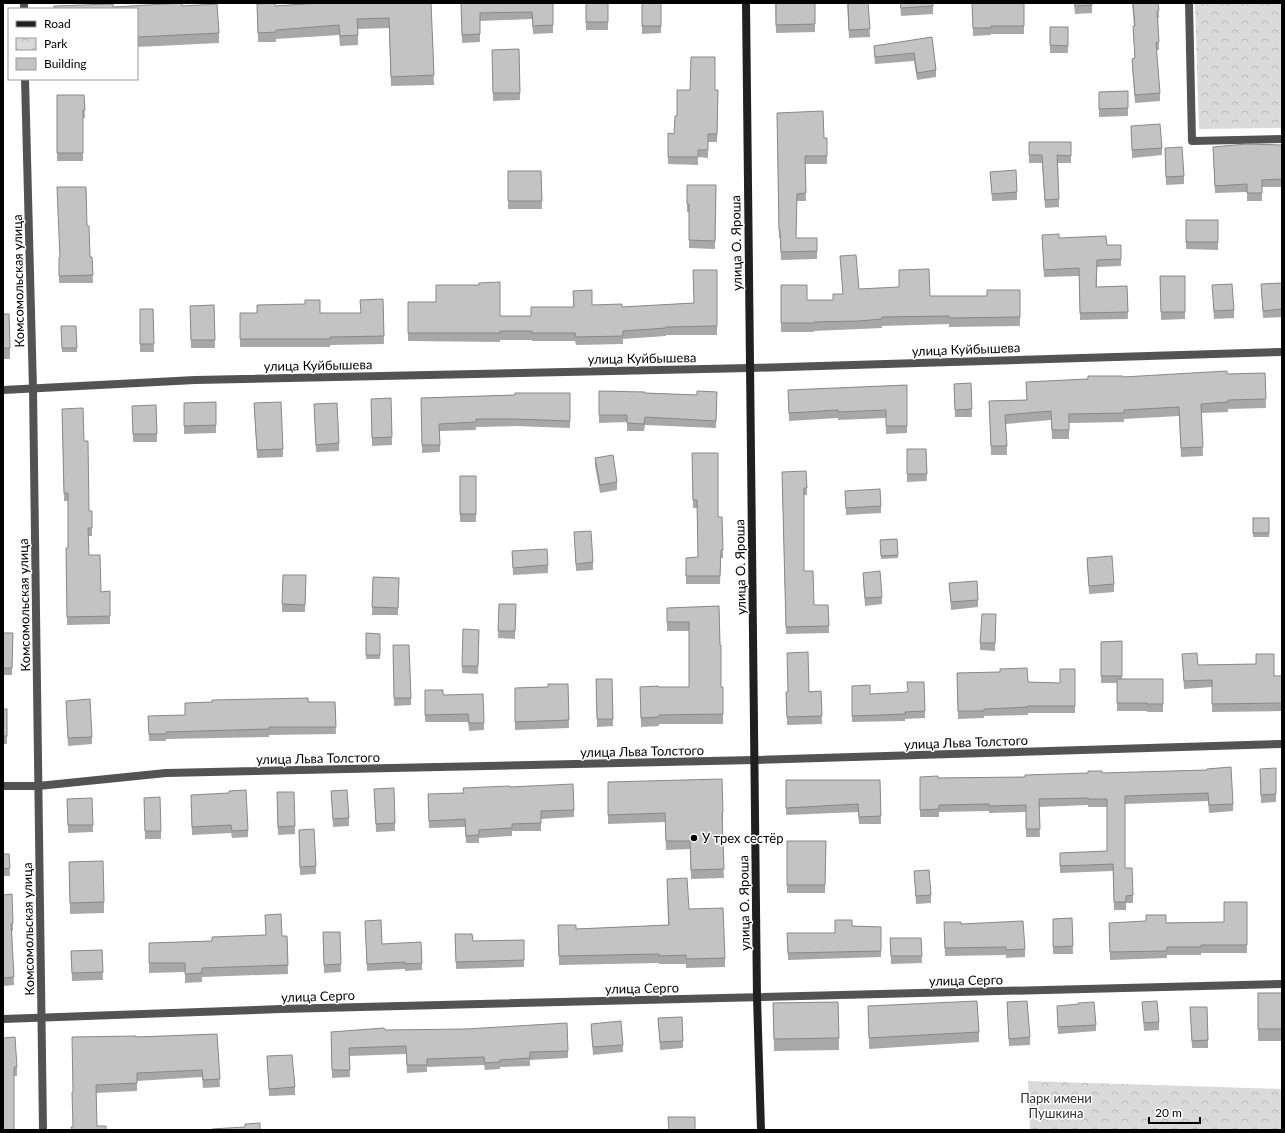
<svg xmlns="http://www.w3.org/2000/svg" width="1285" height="1133" font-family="Lato,sans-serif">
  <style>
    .park { fill: url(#park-crowns) }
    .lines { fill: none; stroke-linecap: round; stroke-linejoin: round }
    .lane { stroke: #535353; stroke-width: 8 }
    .street { stroke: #535353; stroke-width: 8 }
    .secondary { stroke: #202020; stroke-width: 8 }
    .wall { fill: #a8a8a8 }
    .building { fill: #c3c3c3; stroke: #888 }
    .poi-dot { fill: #000; stroke: #fff; stroke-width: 1.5 }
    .labels { text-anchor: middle; stroke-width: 3; stroke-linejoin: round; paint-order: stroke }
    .street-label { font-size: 13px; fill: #000; stroke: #fff }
    .poi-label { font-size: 13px; fill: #000; stroke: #fff; text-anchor: start }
    .park-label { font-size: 13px; fill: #313131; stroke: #fff }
  </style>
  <defs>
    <pattern id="park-crowns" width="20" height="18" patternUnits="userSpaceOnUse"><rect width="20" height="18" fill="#dadada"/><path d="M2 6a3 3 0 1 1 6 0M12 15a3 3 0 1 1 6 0" fill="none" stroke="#b9b9b9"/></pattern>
  </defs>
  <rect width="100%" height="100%" fill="#fff"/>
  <g class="park">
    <polygon points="1195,3 1282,3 1282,128 1199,129"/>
    <polygon points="1028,1081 1282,1089 1282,1130 1030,1130"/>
  </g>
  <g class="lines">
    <polyline class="lane" points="1189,3 1192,141 1282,139"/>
    <g class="street">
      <polyline points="24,3 24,9"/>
      <polyline points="25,79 33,389 43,1130"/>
      <polyline points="3,390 195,380 750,368 1282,352"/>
      <polyline points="3,786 38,786 166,773 754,760 1282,744"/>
      <polyline points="3,1019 281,1009 1282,984"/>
    </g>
    <polyline class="secondary" points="746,3 757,997 761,1130"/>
  </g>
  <g class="wall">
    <polygon points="431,3 434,85 391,86 389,28 358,29 358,45 340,46 339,35 276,39 276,42 258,42 257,4 275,6"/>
    <polygon points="461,3 553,3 553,33 533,34 532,19 480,21 480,42 462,43"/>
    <rect x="586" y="3" width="22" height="27"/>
    <polygon points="642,3 661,3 661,33 642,34"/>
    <polygon points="775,3 815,3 815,32 776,33"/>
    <polygon points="847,3 868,3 870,37 849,38"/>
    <polygon points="900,3 933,3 933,14 901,16"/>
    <polygon points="972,3 1024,3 1024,34 991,34 991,35 973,36"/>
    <polygon points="1074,3 1092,3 1092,13 1075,14"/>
    <polygon points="1132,3 1158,3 1159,18 1158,18 1159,50 1156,50 1160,93 1160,101 1135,103 1132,66 1132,59 1135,58 1133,34 1133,26 1134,26"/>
    <polygon points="182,6 219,33 219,43 137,47 137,9 113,7"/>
    <rect x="1050" y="27" width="18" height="26"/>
    <polygon points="932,37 936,70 936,77 917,80 914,61 875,64 874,53 874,46"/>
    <polygon points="519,49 520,100 493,101 492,50"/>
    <polygon points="715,90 718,90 717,142 708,142 708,158 698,157 698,165 668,164 668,133 674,134 677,116"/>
    <polygon points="1128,91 1128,116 1099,117 1099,92"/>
    <polygon points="57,95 84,95 85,118 83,118 83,161 57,161"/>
    <polygon points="777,113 824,138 827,138 827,164 805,164 806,201 797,201 796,238 817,238 817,259 781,260 780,238 779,238"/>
    <polygon points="1131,126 1162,148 1162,155 1132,158"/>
    <polygon points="1029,142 1071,142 1071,163 1058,163 1059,207 1045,208 1042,163 1029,163"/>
    <polygon points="1282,145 1282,187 1262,187 1262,201 1247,201 1247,192 1215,193 1213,147"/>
    <polygon points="1165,148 1184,176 1184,184 1166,185"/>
    <polygon points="508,171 541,171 542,209 508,209"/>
    <polygon points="990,172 1017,192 1017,200 992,201"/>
    <polygon points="687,185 716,185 715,249 689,248 689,212 687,212"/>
    <polygon points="1186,220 1218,220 1218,250 1186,249"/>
    <polygon points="87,226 90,257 92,257 93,283 59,283 59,258 60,258"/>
    <polygon points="1042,235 1059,238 1107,245 1121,245 1121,266 1097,267 1097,287 1127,286 1128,319 1080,320 1079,276 1044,277"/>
    <polygon points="840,256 859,289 930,296 987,296 1020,290 1020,326 949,327 949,324 882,326 882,328 859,329 814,331 814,332 781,332 781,285 807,300 833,300 843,294"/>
    <polygon points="717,270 717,335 666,335 666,336 623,339 623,344 576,345 575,341 532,341 532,340 500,340 500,342 408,341 408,302 500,316 531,316 573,307 573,291 592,305 622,307 693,303"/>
    <polygon points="1160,276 1185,276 1185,319 1161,320"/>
    <polygon points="1282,283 1282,317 1263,318 1261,284"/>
    <polygon points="1212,285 1234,310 1234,318 1214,319"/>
    <polygon points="383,299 384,344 330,345 330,347 240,347 240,313 360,313"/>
    <polygon points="214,305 215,348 191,348 190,306"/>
    <polygon points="140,309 153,309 154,352 140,352"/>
    <polygon points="3,314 10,348 10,359 3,359"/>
    <polygon points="61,326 76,326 77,352 62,352"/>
    <polygon points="1265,373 1266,408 1228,409 1228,412 1201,413 1203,456 1181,457 1179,416 1124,419 1124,422 1069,423 1069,439 1052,439 1051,420 1006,424 1007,455 991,455 989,401 1027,400 1026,382 1123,377"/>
    <polygon points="971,383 972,417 955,417 954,384"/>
    <polygon points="907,385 907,433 886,434 886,418 838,420 838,418 789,421 788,390"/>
    <polygon points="599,391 697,395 717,392 716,428 645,425 644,431 627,431 627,422 599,423"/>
    <polygon points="570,393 570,428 515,426 476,427 476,430 440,431 440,452 422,453 421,398"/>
    <polygon points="391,398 392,445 372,446 371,399"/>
    <polygon points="216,402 216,433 184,434 184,403"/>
    <polygon points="254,403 283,449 283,457 257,458"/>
    <polygon points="314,404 339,443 339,451 316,452"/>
    <polygon points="156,405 157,442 133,442 132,406"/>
    <polygon points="62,409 84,441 89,511 92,511 92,536 88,536 89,555 101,592 110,616 110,624 67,625 66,548 68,548 68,501 64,501"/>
    <polygon points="907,449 926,449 927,481 907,482"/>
    <polygon points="692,453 718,517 722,517 723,558 721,558 720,584 686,584 686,558 698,557 697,508 693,508"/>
    <polygon points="595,458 617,482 617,490 600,493 595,466"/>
    <polygon points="782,472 807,488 807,495 804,495 804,571 814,605 828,605 829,633 786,634"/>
    <rect x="460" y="476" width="16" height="46"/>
    <polygon points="845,491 881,506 881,513 846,515"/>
    <rect x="1253" y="518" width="16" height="19"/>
    <polygon points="574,532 593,562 593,570 576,571"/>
    <polygon points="897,539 898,558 881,559 880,540"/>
    <polygon points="512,551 548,565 548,573 513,575"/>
    <polygon points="1087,558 1114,584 1114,592 1089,594"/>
    <polygon points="863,573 882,597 882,604 865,606 863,580"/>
    <polygon points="306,575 305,612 282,612 282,604"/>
    <polygon points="373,577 399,578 398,615 372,615"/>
    <polygon points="949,583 978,600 978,607 951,610"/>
    <polygon points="499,604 516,604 515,639 498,638"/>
    <polygon points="719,606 720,645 721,687 723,687 723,724 659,724 659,726 641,727 640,687 689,687 689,631 667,631 667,608"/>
    <polygon points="996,622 995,651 980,650 980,643"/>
    <polygon points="3,626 3,633 13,633 12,675 3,675"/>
    <polygon points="366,633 380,634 380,659 366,659"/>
    <polygon points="479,638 478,674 462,673 462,666"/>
    <polygon points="1122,641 1122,679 1163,679 1163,712 1147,712 1147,711 1117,711 1117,683 1101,683 1101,642"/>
    <polygon points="393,653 411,698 411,705 394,706"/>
    <polygon points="1182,654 1198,665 1256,664 1274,676 1282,676 1282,711 1212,712 1212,687 1184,689"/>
    <polygon points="1075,669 1075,713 1028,713 1028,715 984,716 984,718 958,719 957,673 1028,682 1060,683"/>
    <polygon points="596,679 612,679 613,726 597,727"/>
    <polygon points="568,684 569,728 515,730 515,688 548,687"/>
    <polygon points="852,686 870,694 925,711 925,718 905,719 905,721 852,722"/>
    <polygon points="425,690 443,695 484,723 484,730 469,731 468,722 425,722"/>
    <polygon points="821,691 822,724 787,725 786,692"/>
    <polygon points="66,701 92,737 92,744 68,746"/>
    <polygon points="308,702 335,702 336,734 269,735 269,737 166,739 166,741 149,741 148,716 185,715"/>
    <rect x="3" y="709" width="4" height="35"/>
    <polygon points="1276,768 1276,802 1261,803 1260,776"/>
    <polygon points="1207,770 1233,804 1233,811 1209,813 1208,801 1125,804 1125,868 1133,895 1133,903 1126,903 1126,910 1114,910 1113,871 1060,873 1060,853 1107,851 1107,807 1088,807 1088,805 1039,807 1040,837 1026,837 1026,812 989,813 989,811 939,812 939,817 920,817 920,777 938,778 1025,777 1102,773"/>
    <polygon points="786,780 880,780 881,824 859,824 858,812 786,815"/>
    <polygon points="608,782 723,813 723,822 722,822 724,878 691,879 690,849 666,850 665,822 608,824"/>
    <polygon points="510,787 574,810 574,817 541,819 541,831 512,831 512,836 479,838 479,843 466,843 465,827 429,828 428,802 463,793"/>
    <polygon points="374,789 395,823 395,831 376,832"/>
    <polygon points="331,791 349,818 349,826 333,827"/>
    <polygon points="144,798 161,831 161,839 145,839"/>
    <polygon points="67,799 93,825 93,832 68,833"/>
    <polygon points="277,800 295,826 295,834 278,835"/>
    <polygon points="191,802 248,830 248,837 232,838 231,833 192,835"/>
    <polygon points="299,830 316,866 316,874 300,875"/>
    <polygon points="787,841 826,841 825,893 787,893"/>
    <polygon points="3,854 9,854 10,876 3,876"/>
    <polygon points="69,862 104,902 104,913 70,914"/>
    <polygon points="914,871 931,895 931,903 916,904"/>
    <polygon points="667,879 725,958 725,967 686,968 686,964 659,964 659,963 559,965 558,925 576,929 668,925"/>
    <polygon points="3,895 13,923 13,931 12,931 14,985 3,986"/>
    <polygon points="1247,902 1247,953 1201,953 1201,955 1167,955 1167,958 1110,960 1109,923 1224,922"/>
    <polygon points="265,915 282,936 287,936 288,974 202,977 202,982 185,983 185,972 149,973 149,943 212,941 266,935"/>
    <polygon points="1072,918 1073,954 1053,954 1053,919"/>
    <polygon points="365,921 382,944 422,963 422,970 405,971 405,969 367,971"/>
    <polygon points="961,924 1025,949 1025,957 1006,958 1006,955 945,956 944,930"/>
    <polygon points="852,926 881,927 881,957 788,960 787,933 835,933"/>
    <polygon points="323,932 340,932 341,972 324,973"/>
    <polygon points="455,934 473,941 524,940 524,967 456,969"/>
    <polygon points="890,938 921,938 922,963 891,964"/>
    <polygon points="102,950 103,980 72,981 71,951"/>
    <rect x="1258" y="993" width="24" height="48"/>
    <polygon points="838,1002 839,1050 774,1051 773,1003"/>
    <polygon points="1007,1002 1030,1037 1030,1045 1009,1046"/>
    <polygon points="1142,1002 1159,1022 1159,1030 1144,1031"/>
    <polygon points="868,1006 979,1032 979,1042 869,1049"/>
    <polygon points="1190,1007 1208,1040 1208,1048 1192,1048"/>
    <polygon points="1057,1012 1096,1025 1096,1031 1058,1034"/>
    <polygon points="658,1018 683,1041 683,1048 660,1050"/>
    <polygon points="591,1024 623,1045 623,1052 593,1055 591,1032"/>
    <polygon points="385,1030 568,1051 568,1058 530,1060 530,1066 500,1067 500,1069 485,1070 484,1065 427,1067 427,1072 407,1073 406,1054 349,1056 350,1077 332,1078 331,1032"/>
    <polygon points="217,1034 220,1087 203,1088 202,1077 137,1081 137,1091 96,1093 73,1127 73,1091 136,1037"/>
    <polygon points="3,1038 17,1067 17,1076 14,1076"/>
    <polygon points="267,1056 295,1087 295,1095 269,1096"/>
  </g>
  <g class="building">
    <polygon points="182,3 182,6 217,4 219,33 137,37 137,9 54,9 54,6 113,4 113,7"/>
    <polygon points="275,3 275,6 320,3 431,3 434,75 391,77 389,18 357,19 358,35 340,36 339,25 276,30 276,32 258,33 257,4"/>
    <polygon points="461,3 553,3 553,25 533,26 532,12 480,13 480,34 462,35"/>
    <rect x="586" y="3" width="22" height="19"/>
    <rect x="642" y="3" width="19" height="23"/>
    <polygon points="776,3 815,3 815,24 776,25"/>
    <polygon points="848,3 868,3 870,29 849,30"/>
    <polygon points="900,3 933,3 933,6 901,8"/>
    <polygon points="972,3 1024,3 1024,26 991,26 991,28 973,28"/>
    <polygon points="1074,3 1092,3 1092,5 1075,6"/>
    <polygon points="1133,3 1158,3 1159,10 1157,11 1159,42 1156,43 1160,93 1135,95 1132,59 1135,58 1133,26 1135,26"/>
    <polygon points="1050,27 1068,27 1068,46 1050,45"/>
    <polygon points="932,37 936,70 917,73 914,53 875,57 874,46"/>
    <polygon points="519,49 520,93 493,93 492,50"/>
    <polygon points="691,57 715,57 715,90 718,90 717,134 708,134 708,150 698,150 698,157 668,157 668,133 674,134 675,116 677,116 677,90 690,90"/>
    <polygon points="1128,91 1128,108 1099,109 1099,92"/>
    <polygon points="57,95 84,95 85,110 83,110 83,153 57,153"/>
    <polygon points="823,111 824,138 827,138 827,156 805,156 806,193 797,194 796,238 817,238 817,251 781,252 780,230 779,230 777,113"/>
    <polygon points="1160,124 1162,148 1132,150 1131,126"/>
    <polygon points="1029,142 1071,142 1071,156 1057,155 1059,199 1045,200 1042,155 1029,155"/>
    <polygon points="1246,144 1282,145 1282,179 1262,180 1262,193 1247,193 1247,184 1215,186 1213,147"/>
    <polygon points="1182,147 1184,176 1166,177 1165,148"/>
    <polygon points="1016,170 1017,192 992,194 990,172"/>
    <polygon points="508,171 541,171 542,201 508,201"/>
    <polygon points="687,185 716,185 715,241 689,240 689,204 687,204"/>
    <polygon points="57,187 86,187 87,226 89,226 90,257 92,257 93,275 59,276 59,258 60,258"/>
    <rect x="1186" y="220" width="32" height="22"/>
    <polygon points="1059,234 1059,238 1106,236 1107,245 1121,245 1121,259 1097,260 1096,287 1127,286 1128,312 1080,313 1079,268 1044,270 1042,235"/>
    <polygon points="856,255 859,289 899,287 899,270 929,269 930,296 987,296 987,290 1020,290 1020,317 949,318 949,316 882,317 882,319 859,321 814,322 814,323 781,323 781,285 807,285 807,300 833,300 833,294 843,294 840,256"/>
    <polygon points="693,270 717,270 717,326 665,327 666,328 623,331 623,336 576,337 575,333 532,333 532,331 500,331 500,333 408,333 408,302 436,302 436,285 479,285 479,283 500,282 500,316 531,316 531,307 574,307 573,291 592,290 592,305 622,304 622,307 694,303"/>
    <polygon points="1160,276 1185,276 1185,312 1161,312"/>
    <polygon points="1282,283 1282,309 1263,311 1261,284"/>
    <polygon points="1232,284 1234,310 1214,311 1212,285"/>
    <polygon points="383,299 384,336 330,337 330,339 240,339 240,313 257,313 257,305 305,304 305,300 320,300 320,313 361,313 360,300"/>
    <polygon points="214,305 215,340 191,340 190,306"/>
    <polygon points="140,309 153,309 154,344 140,344"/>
    <polygon points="3,314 9,314 10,348 3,348"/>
    <polygon points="61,326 76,326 77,348 62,348"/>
    <polygon points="1227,371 1227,374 1265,373 1266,399 1228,400 1228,402 1201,404 1203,447 1181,448 1179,407 1124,410 1124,413 1069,414 1069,430 1052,430 1051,411 1005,415 1007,446 991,446 989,401 1027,400 1026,382 1088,379 1088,376 1123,376 1123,377"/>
    <polygon points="971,383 972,409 955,410 954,384"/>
    <polygon points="907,385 907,426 886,426 886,410 838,412 838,410 789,413 788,390"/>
    <polygon points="599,391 645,392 645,393 697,395 697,391 717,392 716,421 645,417 644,424 627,423 627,415 599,415"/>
    <polygon points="515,393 570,393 570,421 515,419 476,419 476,422 439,424 440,445 422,445 421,398 515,395"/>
    <polygon points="391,398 392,437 372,438 371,399"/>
    <polygon points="216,402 216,425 184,426 184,403"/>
    <polygon points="281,402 283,449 257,450 254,403"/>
    <polygon points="337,403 339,443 316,445 314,404"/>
    <polygon points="156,405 157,434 133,434 132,406"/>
    <polygon points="83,408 84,441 88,441 89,511 92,511 92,528 88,528 89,555 100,555 101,592 110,591 110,616 67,617 66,548 68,548 68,493 64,493 62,409"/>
    <polygon points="907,449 926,449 927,474 907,474"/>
    <polygon points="692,453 718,453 718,517 722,517 723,550 721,550 720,576 686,576 686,558 698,557 697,500 693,500"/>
    <polygon points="613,455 617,482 600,485 595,458"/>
    <polygon points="806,471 807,488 804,488 804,571 813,571 814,605 828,605 829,626 786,627 782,472"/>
    <rect x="460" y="476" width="16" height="38"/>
    <polygon points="880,489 881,506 846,508 845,491"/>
    <rect x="1253" y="518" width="16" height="15"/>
    <polygon points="591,531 593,562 576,564 574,532"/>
    <polygon points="897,539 898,555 881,556 880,540"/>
    <polygon points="547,549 548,565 513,568 512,551"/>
    <polygon points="1112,556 1114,584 1089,586 1087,558"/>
    <polygon points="880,571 882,597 865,598 863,573"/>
    <polygon points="283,575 306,575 305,605 282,604"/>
    <polygon points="373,577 399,578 398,608 372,607"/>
    <polygon points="977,581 978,600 951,602 949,583"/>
    <polygon points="499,604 516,604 515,631 498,631"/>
    <polygon points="719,606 720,645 721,645 721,687 723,687 723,714 659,715 659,717 641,718 640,687 658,686 658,687 689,687 689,622 667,622 667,608"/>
    <polygon points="982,614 996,614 995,643 980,643"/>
    <polygon points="3,626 3,633 13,633 12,668 3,668"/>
    <polygon points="463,629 479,630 478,666 462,666"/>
    <polygon points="366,633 380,634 380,655 366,655"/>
    <polygon points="1122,641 1122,676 1101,676 1101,642"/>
    <polygon points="393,645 409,645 411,698 394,698"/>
    <polygon points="808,652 809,692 821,691 822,716 787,717 786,692 788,692 787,653"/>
    <polygon points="1197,653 1198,665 1256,664 1256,654 1274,654 1274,676 1282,676 1282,703 1212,704 1212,680 1184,681 1182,654"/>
    <polygon points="1027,668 1028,682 1060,683 1060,669 1075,669 1075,706 1028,706 1028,707 984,709 984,711 958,711 957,673 1000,672 1000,669"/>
    <polygon points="596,679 612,679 613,719 597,719"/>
    <polygon points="1117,679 1163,679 1163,704 1147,704 1147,703 1117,703"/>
    <polygon points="907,682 924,682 925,711 905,712 905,714 852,716 852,686 870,685 870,694 908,692"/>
    <polygon points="548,684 568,684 569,720 515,722 515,688 548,687"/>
    <polygon points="425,690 443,690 443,695 483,694 484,723 469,723 468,714 425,715"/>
    <polygon points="308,698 308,702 335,702 336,727 269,727 269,729 166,732 166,734 149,734 148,716 185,715 185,703 212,702 212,700"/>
    <polygon points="90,699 92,737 68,738 66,701"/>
    <rect x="3" y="709" width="4" height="27"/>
    <polygon points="1231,767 1233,804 1209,805 1208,793 1125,796 1125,868 1132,868 1133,895 1126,896 1126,902 1114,902 1113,864 1060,866 1060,853 1107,851 1107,799 1088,799 1088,798 1039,799 1040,829 1026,829 1026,805 989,806 989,804 939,805 939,809 920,810 920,777 938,776 938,778 1025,777 1025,775 1088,773 1088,771 1102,771 1102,773 1207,770 1207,769"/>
    <polygon points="1276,768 1276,794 1261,795 1260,769"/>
    <polygon points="722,779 723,813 722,813 724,869 691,870 690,841 666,841 665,813 608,815 608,782"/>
    <polygon points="786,780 880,780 881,816 859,817 858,804 786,808"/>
    <polygon points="573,784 574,810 541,811 541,823 512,824 512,828 479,830 479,835 466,836 465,819 429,821 428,794 464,793 463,788 510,786 510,787"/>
    <polygon points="394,788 395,823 376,824 374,789"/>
    <polygon points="246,790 248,830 232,831 231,825 192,827 191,795 229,793 229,791"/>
    <polygon points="347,790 349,818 333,819 331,791"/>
    <polygon points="277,792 294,792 295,826 278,827"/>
    <polygon points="160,797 161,831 145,831 144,798"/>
    <polygon points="92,798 93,825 68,825 67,799"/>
    <polygon points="314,829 316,866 300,867 299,830"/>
    <polygon points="787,841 826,841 825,885 787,885"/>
    <polygon points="3,854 9,854 10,868 3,869"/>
    <polygon points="103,861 104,902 70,903 69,862"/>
    <polygon points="929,870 931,895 916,896 914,871"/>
    <polygon points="687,878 689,909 723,908 725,958 686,959 686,955 659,956 659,954 559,956 558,925 576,925 576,929 669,925 667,879"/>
    <polygon points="12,894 13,923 11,924 14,977 3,978 3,895"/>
    <polygon points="1224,902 1247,902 1247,945 1201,945 1201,947 1167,947 1167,951 1110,952 1109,923 1146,921 1146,915 1166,915 1166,923 1224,922"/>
    <polygon points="281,914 282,936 287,936 288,965 202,968 202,973 185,974 185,963 149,963 149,943 212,941 212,937 266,935 265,915"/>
    <polygon points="1072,918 1073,946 1053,947 1053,919"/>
    <polygon points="381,920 382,944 421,942 422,963 405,964 405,962 367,964 365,921"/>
    <polygon points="835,920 852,920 852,926 881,927 881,951 788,953 787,933 835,933"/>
    <polygon points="1023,921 1025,949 1006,950 1006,947 945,948 944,922 961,922 961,924"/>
    <polygon points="323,932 340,932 341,964 324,965"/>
    <polygon points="455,934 472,934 473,941 524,940 524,960 456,962"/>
    <polygon points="890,938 921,938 922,956 891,956"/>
    <polygon points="102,950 103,972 72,973 71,951"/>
    <rect x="1258" y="993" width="24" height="36"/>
    <polygon points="977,1001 979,1032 869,1038 868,1006"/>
    <polygon points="1027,1001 1030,1037 1009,1039 1007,1002"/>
    <polygon points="1157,1001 1159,1022 1144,1023 1142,1002"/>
    <polygon points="838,1002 839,1038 774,1039 773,1003"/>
    <polygon points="1094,1002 1096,1025 1058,1027 1057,1006 1079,1004 1078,1003"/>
    <polygon points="1190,1007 1207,1007 1208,1040 1192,1041"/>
    <polygon points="682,1017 683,1041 660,1042 658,1018"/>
    <polygon points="621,1021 623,1045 593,1047 591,1024"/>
    <polygon points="567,1023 568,1051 530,1052 530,1058 500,1060 500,1062 485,1063 484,1057 427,1059 427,1065 407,1065 406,1046 349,1048 350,1070 332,1070 331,1032 384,1028 385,1030 466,1029"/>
    <polygon points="217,1034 220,1079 203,1080 202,1070 137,1073 137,1083 96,1085 97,1126 106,1126 106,1130 72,1130 71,1127 73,1127 72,1092 73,1091 72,1037 136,1036 136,1037"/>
    <polygon points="15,1037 17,1067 14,1067 14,1130 3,1130 3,1038"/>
    <polygon points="292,1055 295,1087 269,1089 267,1056"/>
    <polygon points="668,1117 695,1117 695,1130 669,1130"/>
    <polygon points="260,1123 260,1130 212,1130 212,1129 245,1127 245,1124"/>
  </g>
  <circle class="poi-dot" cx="694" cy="838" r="4"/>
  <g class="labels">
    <g class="street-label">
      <text transform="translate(736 243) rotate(-91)" y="5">улица О. Яроша</text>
      <text transform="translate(18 281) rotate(-91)" y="5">Комсомольская улица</text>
      <text transform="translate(966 349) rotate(-2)" y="5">улица Куйбышева</text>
      <text transform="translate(642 358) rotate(-1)" y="5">улица Куйбышева</text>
      <text transform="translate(318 365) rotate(-1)" y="5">улица Куйбышева</text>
      <text transform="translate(740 567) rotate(-91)" y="5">улица О. Яроша</text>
      <text transform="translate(24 605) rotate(-91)" y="5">Комсомольская улица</text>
      <text transform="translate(966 742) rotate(-2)" y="5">улица Льва Толстого</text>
      <text transform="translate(642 751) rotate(-1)" y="5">улица Льва Толстого</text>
      <text transform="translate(318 758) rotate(-1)" y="5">улица Льва Толстого</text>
      <text transform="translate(744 903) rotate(-91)" y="5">улица О. Яроша</text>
      <text transform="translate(28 929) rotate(-91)" y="5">Комсомольская улица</text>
      <text transform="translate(966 980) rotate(-1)" y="5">улица Серго</text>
      <text transform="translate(642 988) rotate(-1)" y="5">улица Серго</text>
      <text transform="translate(318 996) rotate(-2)" y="5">улица Серго</text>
    </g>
    <g class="poi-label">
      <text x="702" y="843">У трех сестёр</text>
    </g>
    <g class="park-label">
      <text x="1056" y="1103">Парк имени<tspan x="1056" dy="15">Пушкина</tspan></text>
    </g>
  </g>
  <rect width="1285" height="1133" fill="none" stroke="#000000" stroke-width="8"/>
  <rect x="8" y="8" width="130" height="72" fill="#ffffff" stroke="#999999"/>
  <rect x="16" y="21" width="20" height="6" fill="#202020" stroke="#999999"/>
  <text x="44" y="28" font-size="12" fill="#000000">Road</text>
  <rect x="16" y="38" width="20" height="12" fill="url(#park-crowns)" stroke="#999999"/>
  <text x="44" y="48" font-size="12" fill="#000000">Park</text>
  <rect x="16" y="58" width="20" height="12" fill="#c3c3c3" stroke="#999999"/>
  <text x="44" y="68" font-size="12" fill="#000000">Building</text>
  <path d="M1149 1117v6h51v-6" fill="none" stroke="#000000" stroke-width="2"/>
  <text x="1155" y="1117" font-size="12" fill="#000000" stroke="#ffffff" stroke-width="3" paint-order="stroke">20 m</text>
</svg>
